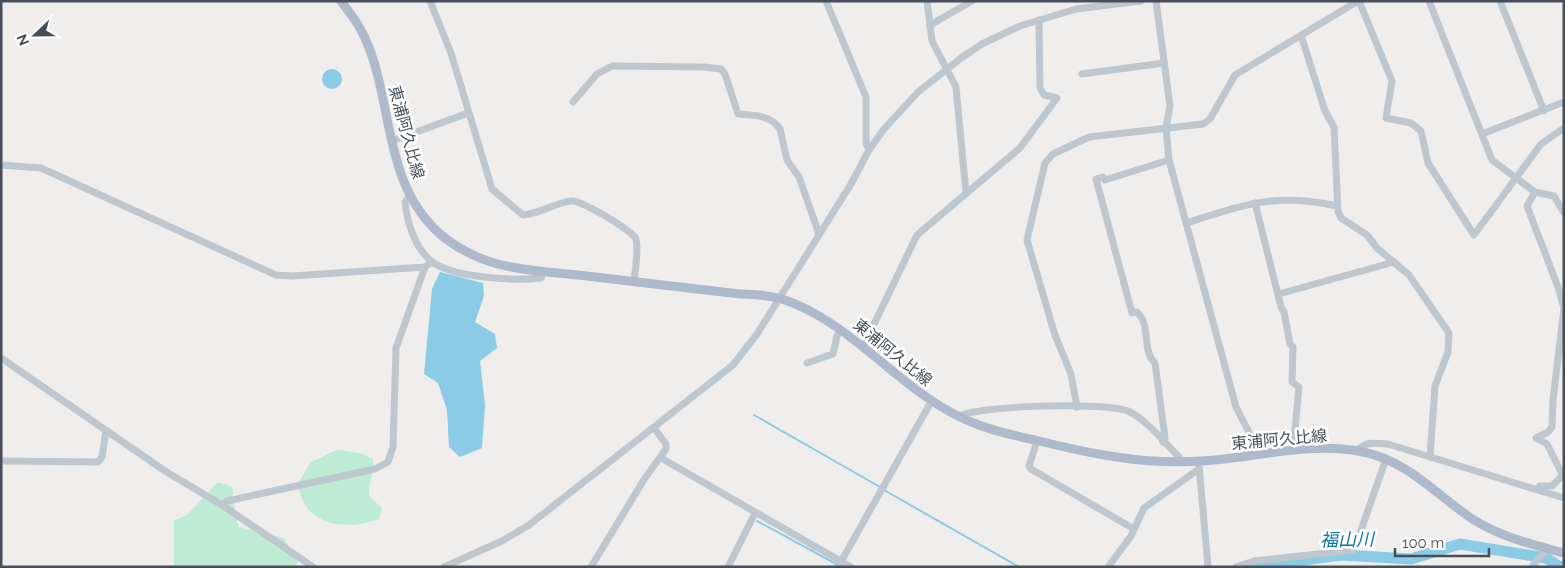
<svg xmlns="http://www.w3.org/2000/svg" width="1565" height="568" font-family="Raleway,'Noto Sans JP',sans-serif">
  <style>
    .green { fill: #bdebd3 }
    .water { fill: #8ccbe6 }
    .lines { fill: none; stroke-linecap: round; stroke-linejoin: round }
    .stream { stroke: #8ccbe6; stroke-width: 2 }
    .river { stroke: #8ccbe6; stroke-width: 11 }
    .minor { stroke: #bec6ce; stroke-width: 7 }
    .major { stroke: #aebacb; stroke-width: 9 }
    .labels { text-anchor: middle; stroke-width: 5; stroke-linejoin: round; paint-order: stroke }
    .street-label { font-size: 16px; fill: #464e59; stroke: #fff }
    .water-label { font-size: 18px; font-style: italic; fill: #14749e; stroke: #fff }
  </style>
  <rect width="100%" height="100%" fill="#f0eded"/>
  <g class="green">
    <path d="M 337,450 L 360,453 L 373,459 C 374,476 368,481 369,496 L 382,508 L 379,519 C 357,527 327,529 309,510 C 303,504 300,492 297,485 L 311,462 Z"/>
    <polygon points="218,482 232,487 235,512 239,527 284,538 298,562 296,567 174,566 174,521 187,515"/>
  </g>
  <g class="water">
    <circle cx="332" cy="79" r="10"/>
    <polygon points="440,272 483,283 484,296 475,322 495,334 497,348 480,361 485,405 482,448 460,457 449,447 447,410 438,383 424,374 432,289"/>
  </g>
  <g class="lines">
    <g class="stream">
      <polyline points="754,415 880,487"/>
      <polyline points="884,490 1019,567"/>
      <polyline points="757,521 838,565"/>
    </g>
    <polyline class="river" points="1250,567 1341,555 1411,559 1460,544 1546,558 1560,567"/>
    <g class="minor">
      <path d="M 430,1 L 451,53 L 492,189 L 523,215 C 539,214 555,203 571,201 C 580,199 633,231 636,239 C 639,251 635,269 634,282"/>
      <polyline points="826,1 866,97 866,143 869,150"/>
      <polyline points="927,1 932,41 956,87 966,193"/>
      <polyline points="1156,1 1170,106 1166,128 1169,160 1236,407 1254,442 1257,455"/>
      <polyline points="1359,1 1392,81 1386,118 1411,123 1421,131 1428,163 1474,235 1541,144 1564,128"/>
      <polyline points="1429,1 1492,160 1535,192 1554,196 1564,213"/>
      <polyline points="1500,1 1544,111"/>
      <polyline points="930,25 972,1"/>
      <polyline points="1301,35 1325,111 1334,127 1338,211 1341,218 1367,235 1377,248 1409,275 1449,333 1448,352 1435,386 1430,457"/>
      <polyline points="1082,74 1164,63"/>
      <path d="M 573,102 L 597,74 L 612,66 L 704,67 L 721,69 L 725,74 L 738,114 C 753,115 771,115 780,129 L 787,160 L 799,177 L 819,234"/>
      <polyline points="1482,134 1564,102"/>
      <polyline points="392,141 468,113"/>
      <polyline points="1,165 41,168 276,275 292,276 425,267 432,262"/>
      <polyline points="1535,192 1527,206 1558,287 1564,308 1553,400 1552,427 1548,432 1536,438 1547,444 1564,478"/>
      <path d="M 410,196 L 405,202 C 407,222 415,248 431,261 C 452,278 515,281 541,278 L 543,271"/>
      <polyline points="1255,203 1281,307 1284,312 1290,344 1293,347 1292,382 1299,387 1293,451"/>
      <path d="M 1186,223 C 1244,205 1275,192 1337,206"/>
      <polyline points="1279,294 1394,262"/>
      <polyline points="863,347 917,235 1020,148 1057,98 1044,95 1040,88 1039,20"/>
      <polyline points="1,358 165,471 222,505 313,567"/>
      <polyline points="807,363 833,354 837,336 841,330"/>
      <polyline points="1077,407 1071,374 1055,335 1027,240 1045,163 1053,154 1089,137 1203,124 1210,119 1235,75 1358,1"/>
      <path d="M 958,417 C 975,405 1107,402 1128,411 C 1147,420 1164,442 1179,457 L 1181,462"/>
      <polyline points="1037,441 1029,466 1031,469 1134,529"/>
      <path d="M 1163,442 L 1165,438 L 1155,363 C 1141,350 1152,326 1137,312 L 1132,313 L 1096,179 L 1103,177 L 1105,180 L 1169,160"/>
      <path d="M 1357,451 C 1365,441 1376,443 1388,444 L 1564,498"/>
      <polyline points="661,458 851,567"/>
      <polyline points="1,461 98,462 102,457 106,431"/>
      <polyline points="1199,465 1208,567"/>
      <polyline points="1537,489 1540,486 1552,486 1562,476"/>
      <polyline points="222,505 227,501 375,469 388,462 393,447 396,348 425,267"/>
      <polyline points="444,567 502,541 529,525 733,365 757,334 851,184 869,150 884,129 918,92 961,58 982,44 1020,26 1076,9 1141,1"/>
      <polyline points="591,567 645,478 666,449 666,444 654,428"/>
      <polyline points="728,567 755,513"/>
      <polyline points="838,567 931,402"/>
      <polyline points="1108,567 1131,536 1144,508 1199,469"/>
      <polyline points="1236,567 1254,561 1354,550 1386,459"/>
      <polyline points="1532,567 1547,548"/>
    </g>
    <path class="major" d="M 341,1 C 350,13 359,24 365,38 C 394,102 382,183 440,234 C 455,247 478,259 498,264 C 523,271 552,272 578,275 C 629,281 680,287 731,293 C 747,295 767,294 782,299 C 858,324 903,398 979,425 C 997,432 1016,436 1035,440 C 1091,454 1144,465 1202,461 C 1254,458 1311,441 1363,452 C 1409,461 1437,496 1474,520 C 1501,537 1534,545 1564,553"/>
  </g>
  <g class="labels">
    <g class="street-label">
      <text transform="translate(407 132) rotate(75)" y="6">東浦阿久比線</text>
      <text transform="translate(893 352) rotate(39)" y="6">東浦阿久比線</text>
      <text transform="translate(1279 439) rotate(-5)" y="6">東浦阿久比線</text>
    </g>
    <g class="water-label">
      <text transform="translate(1347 540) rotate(-1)" y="6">福山川</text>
    </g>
  </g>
  <rect width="1565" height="568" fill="none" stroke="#464e59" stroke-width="5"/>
  <g transform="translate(35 35) rotate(248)" stroke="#ffffff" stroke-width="4" paint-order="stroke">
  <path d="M0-4L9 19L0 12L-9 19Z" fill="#464e59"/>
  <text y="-8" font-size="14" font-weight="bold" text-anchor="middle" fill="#464e59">N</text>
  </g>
  <path d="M1395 548v8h94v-8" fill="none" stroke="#464e59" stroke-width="2.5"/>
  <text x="1402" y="548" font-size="15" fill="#464e59" stroke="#ffffff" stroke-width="4" paint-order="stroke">100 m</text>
</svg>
